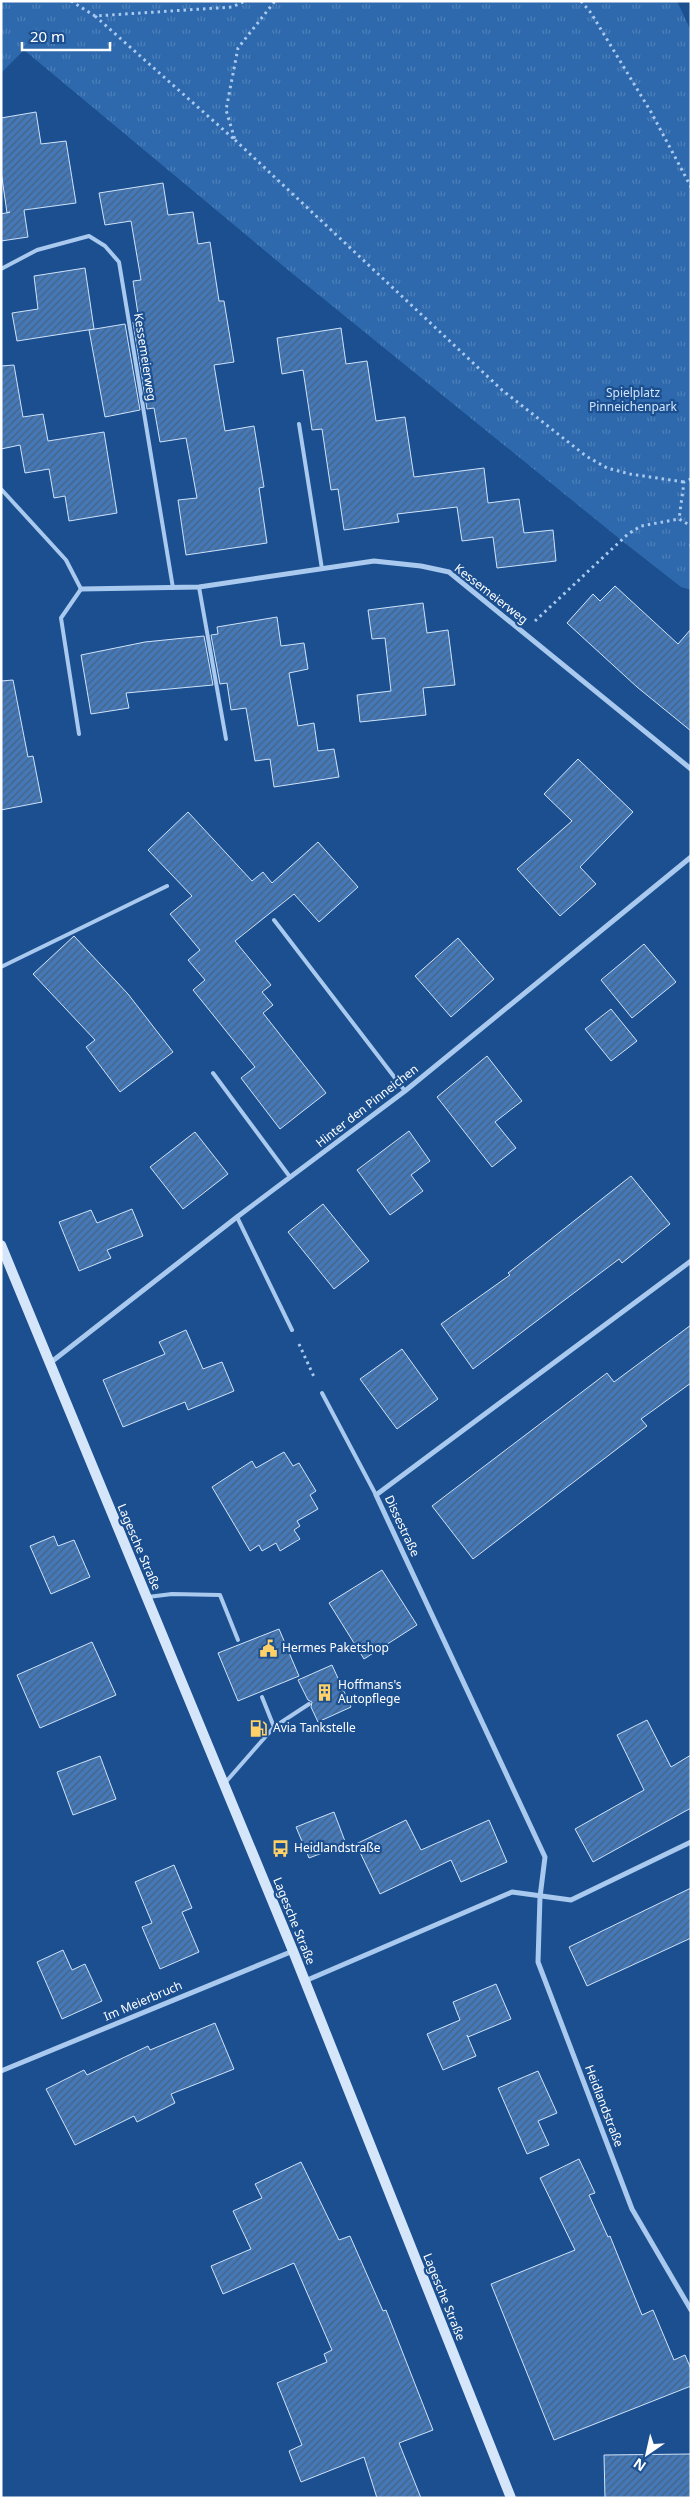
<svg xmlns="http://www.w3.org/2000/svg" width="692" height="2499" font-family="'Noto Sans',sans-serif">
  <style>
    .park { fill: url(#park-tufts) }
    .building { fill: url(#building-hatch); stroke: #cfe3fa }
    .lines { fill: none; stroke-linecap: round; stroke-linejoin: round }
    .path { stroke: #a9c9ee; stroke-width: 3; stroke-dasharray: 2.5 4; stroke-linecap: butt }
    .lane { stroke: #a9c9ee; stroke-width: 4 }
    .street { stroke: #a9c9ee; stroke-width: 5 }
    .secondary { stroke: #d6e6fa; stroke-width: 10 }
    .labels { text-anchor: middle; stroke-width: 4.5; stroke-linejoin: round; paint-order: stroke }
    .street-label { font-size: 12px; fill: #fff; stroke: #1b4f8f }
    .park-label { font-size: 12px; fill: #cfe3fa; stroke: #1b4f8f }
    .poi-label { font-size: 12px; fill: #fff; stroke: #1b4f8f; text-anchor: start }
  </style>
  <defs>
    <pattern id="park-tufts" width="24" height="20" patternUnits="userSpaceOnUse" patternTransform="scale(1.25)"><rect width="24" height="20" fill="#2e69ad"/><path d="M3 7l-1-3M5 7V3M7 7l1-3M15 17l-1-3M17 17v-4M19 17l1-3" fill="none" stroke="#4d80b9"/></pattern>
    <pattern id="building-hatch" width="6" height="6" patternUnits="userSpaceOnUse" patternTransform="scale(1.25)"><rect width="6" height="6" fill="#4478b7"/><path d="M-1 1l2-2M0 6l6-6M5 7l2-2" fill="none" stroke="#486282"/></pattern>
  </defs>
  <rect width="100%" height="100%" fill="#1b4f8f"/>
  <polygon class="park" points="1,1 677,1 691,31 691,590 681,587 626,544 288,270 24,50 1,73"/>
  <g class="building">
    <polygon points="36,112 41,144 66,141 76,203 24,210 28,237 1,241 1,214 10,212 7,213 1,171 1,118"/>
    <polygon points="163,183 168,215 193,212 198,244 210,242 219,301 224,301 234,362 214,365 225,431 254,426 264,487 259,488 267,543 186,555 178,500 197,498 186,438 160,442 154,408 147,409 133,322 139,321 133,281 141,280 131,221 105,225 99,193"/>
    <polygon points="85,268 94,329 17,341 12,313 38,309 34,276"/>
    <polygon points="125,324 140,410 105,417 89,330"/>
    <polygon points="341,328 346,364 367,361 376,421 405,417 414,477 484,468 488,503 519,499 524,533 553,530 556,561 497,568 493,537 462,541 457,507 397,514 399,522 344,530 338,489 331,490 322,429 312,430 303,370 282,374 277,338"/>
    <polygon points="14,365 23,417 43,414 48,441 104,432 117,513 69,521 65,496 54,498 49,469 25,473 20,445 1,449 1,366"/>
    <polygon points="615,586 678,644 691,629 691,731 637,687 567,623 593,594 600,601"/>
    <polygon points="423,603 427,633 448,630 455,685 423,688 426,715 360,722 357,695 391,691 385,638 372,639 368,610"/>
    <polygon points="277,617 281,646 304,643 308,669 289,673 298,726 314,723 318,751 334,749 339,777 274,787 270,759 255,761 246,708 231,710 227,683 220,684 211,635 218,634 217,627"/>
    <polygon points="204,636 213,685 126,693 129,708 91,714 81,655 145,642"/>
    <polygon points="13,680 28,757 33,756 42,802 1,810 1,681"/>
    <polygon points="578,759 633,812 580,867 596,884 560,916 517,869 572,821 544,794"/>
    <polygon points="188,812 252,881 263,872 272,883 318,842 358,887 319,922 294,894 235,941 271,985 262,992 273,1005 263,1013 326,1093 280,1129 241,1078 255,1067 193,990 205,980 188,960 200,950 170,914 192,896 148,850"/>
    <polygon points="74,936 128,994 173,1052 120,1092 86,1047 95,1040 33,974"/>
    <polygon points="458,938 494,979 451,1017 415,976"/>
    <polygon points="644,944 676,982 632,1018 601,980"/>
    <polygon points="611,1009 637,1041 611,1061 585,1029"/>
    <polygon points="487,1056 522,1101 495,1122 516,1148 492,1167 437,1097"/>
    <polygon points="409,1131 430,1161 411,1175 423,1191 390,1215 357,1170"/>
    <polygon points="195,1132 228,1174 183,1209 150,1167"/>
    <polygon points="631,1176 670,1224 622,1263 619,1259 473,1369 441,1324 510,1275 508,1273"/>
    <polygon points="323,1204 369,1261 334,1289 288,1232"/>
    <polygon points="132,1209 143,1236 107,1250 111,1258 79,1271 59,1222 91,1210 97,1223"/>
    <polygon points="691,1325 691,1383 641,1419 647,1426 473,1559 432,1506 607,1373 614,1382"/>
    <polygon points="186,1330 203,1369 222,1362 234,1391 188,1410 185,1402 123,1427 103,1380 165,1354 159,1342"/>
    <polygon points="402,1349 438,1399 397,1429 360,1379"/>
    <polygon points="284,1452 293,1466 299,1463 316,1491 310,1495 318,1509 297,1521 300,1526 294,1530 300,1539 280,1551 276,1543 262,1551 259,1545 250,1551 212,1487 252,1461 256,1468"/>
    <polygon points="54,1536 58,1546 74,1540 90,1577 51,1594 30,1546"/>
    <polygon points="382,1570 417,1625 364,1659 329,1603"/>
    <polygon points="279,1629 299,1676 238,1701 218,1653"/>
    <polygon points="92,1642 116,1695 40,1728 17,1675"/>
    <polygon points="332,1665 351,1707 318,1722 311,1707 312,1702 308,1700 298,1680"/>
    <polygon points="647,1720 671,1767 691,1755 691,1808 593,1862 575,1829 644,1790 617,1735"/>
    <polygon points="100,1756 116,1799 73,1815 57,1772"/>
    <polygon points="334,1812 346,1844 309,1858 296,1827"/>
    <polygon points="406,1820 421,1850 489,1820 507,1862 461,1882 451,1860 380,1894 356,1844"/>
    <polygon points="174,1865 192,1908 182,1912 199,1952 160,1969 142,1927 152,1923 135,1882"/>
    <polygon points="691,1888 691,1938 587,1986 569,1947"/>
    <polygon points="63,1950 72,1970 85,1964 102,2001 62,2019 37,1962"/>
    <polygon points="496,1984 511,2019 468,2037 467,2035 476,2056 443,2070 427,2034 460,2020 453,2002"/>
    <polygon points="215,2023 234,2069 171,2094 175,2103 137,2122 134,2116 75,2145 46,2089 84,2070 87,2075 148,2046 150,2050"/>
    <polygon points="538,2071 557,2113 538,2121 549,2145 527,2154 498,2088"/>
    <polygon points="579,2159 595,2193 589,2195 608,2237 610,2236 642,2315 653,2310 674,2360 685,2355 691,2369 691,2386 554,2440 491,2284 575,2250 540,2178"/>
    <polygon points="301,2162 339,2240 350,2236 383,2311 386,2310 433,2430 399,2443 421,2498 377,2498 364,2457 301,2482 289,2451 302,2445 277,2383 327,2362 324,2354 332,2350 294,2263 223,2294 211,2266 251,2249 233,2211 262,2198 255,2184"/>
    <polygon points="691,2454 691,2498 605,2498 604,2455"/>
  </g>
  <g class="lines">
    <g class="path">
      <polyline points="71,1 95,16 232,7 245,1"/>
      <polyline points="581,1 591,13 651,112 691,187"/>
      <polyline points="95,16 235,140 226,110 238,48 275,1"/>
      <polyline points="235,140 502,390 586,456 607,468 630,474 684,482"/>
      <polyline points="691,479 684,482 679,519 691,526"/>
      <polyline points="691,544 691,548"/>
      <polyline points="535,621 628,534 641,526 679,519"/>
      <polyline points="299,1344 315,1379"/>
    </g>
    <g class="lane">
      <polyline points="1,269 37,250 89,236 105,246 119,262 173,588"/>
      <polyline points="299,424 322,569"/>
      <polyline points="1,489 66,560 81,589 61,618 79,734"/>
      <polyline points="199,587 226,739"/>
      <polyline points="274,920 405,1091"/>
      <polyline points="1,967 167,886"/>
      <polyline points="213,1073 290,1177"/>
      <polyline points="237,1217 292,1330"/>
      <polyline points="322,1393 376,1495"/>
      <polyline points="148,1597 172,1594 220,1595 238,1640"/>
      <polyline points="274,1727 309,1704"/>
      <polyline points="224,1784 274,1727 262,1697"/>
    </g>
    <g class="street">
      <polyline points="81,589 199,587 374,561 421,566 449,572 691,769"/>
      <polyline points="691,1261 376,1495 545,1857 540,1897 538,1962 632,2209 691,2310"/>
      <polyline points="50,1363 237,1217 405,1091 691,857"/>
      <polyline points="305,1981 512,1892 571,1900 691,1842"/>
      <polyline points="1,2071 293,1951"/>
    </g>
    <polyline class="secondary" points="1,1245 293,1951 511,2498"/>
  </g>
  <defs>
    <symbol id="civic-bare" viewBox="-9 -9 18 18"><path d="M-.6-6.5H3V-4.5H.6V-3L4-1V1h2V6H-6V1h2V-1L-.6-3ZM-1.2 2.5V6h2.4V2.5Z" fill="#ffd166" stroke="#1b4f8f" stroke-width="2.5" paint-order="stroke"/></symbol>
    <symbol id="building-bare" viewBox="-9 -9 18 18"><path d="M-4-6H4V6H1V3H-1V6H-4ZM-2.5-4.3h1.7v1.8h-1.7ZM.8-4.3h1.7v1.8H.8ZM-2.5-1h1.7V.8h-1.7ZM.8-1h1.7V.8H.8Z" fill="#ffd166" stroke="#1b4f8f" stroke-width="2.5" paint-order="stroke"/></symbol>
    <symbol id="fuel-bare" viewBox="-9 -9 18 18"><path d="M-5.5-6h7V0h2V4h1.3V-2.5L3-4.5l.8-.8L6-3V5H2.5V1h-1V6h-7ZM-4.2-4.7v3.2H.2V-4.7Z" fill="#ffd166" stroke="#1b4f8f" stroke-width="2.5" paint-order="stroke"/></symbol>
    <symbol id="bus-bare" viewBox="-9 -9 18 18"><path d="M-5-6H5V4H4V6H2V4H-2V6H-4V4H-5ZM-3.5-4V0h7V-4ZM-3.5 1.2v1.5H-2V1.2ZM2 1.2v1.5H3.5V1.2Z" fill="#ffd166" stroke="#1b4f8f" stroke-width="2.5" paint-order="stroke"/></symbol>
  </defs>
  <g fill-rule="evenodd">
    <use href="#civic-bare" x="256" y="1636" width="25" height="25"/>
    <use href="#building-bare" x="312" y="1680" width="25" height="25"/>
    <use href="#fuel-bare" x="246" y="1716" width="25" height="25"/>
    <use href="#bus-bare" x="268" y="1836" width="25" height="25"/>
  </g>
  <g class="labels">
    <g class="street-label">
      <text transform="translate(145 357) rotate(81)" y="4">Kessemeierweg</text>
      <text transform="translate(491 594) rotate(38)" y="4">Kessemeierweg</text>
      <text transform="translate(367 1106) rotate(-38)" y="4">Hinter den Pinneichen</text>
      <text transform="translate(402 1526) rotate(65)" y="4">Dissestraße</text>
      <text transform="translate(139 1547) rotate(67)" y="4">Lagesche Straße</text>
      <text transform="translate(294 1921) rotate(68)" y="4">Lagesche Straße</text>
      <text transform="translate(143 2001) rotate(-23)" y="4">Im Meierbruch</text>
      <text transform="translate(604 2106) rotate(69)" y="4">Heidlandstraße</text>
      <text transform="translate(444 2297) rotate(68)" y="4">Lagesche Straße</text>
    </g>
    <g class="park-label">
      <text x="633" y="397">Spielplatz<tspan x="633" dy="14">Pinneichenpark</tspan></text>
    </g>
    <g class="poi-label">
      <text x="282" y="1652">Hermes Paketshop</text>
      <text x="338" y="1689">Hoffmans's<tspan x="338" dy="14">Autopflege</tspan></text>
      <text x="273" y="1732">Avia Tankstelle</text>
      <text x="294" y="1852">Heidlandstraße</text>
    </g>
  </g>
  <rect width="692" height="2499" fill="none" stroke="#ffffff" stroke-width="5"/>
  <g transform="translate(647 2454) rotate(214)" stroke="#1b4f8f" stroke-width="4" paint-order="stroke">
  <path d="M0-4L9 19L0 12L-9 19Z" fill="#ffffff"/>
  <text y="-8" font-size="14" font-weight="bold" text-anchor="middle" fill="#ffffff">N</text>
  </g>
  <path d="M22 42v8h88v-8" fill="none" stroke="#ffffff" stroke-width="2.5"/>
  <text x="30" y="42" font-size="15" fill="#ffffff" stroke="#1b4f8f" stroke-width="4" paint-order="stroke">20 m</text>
</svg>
